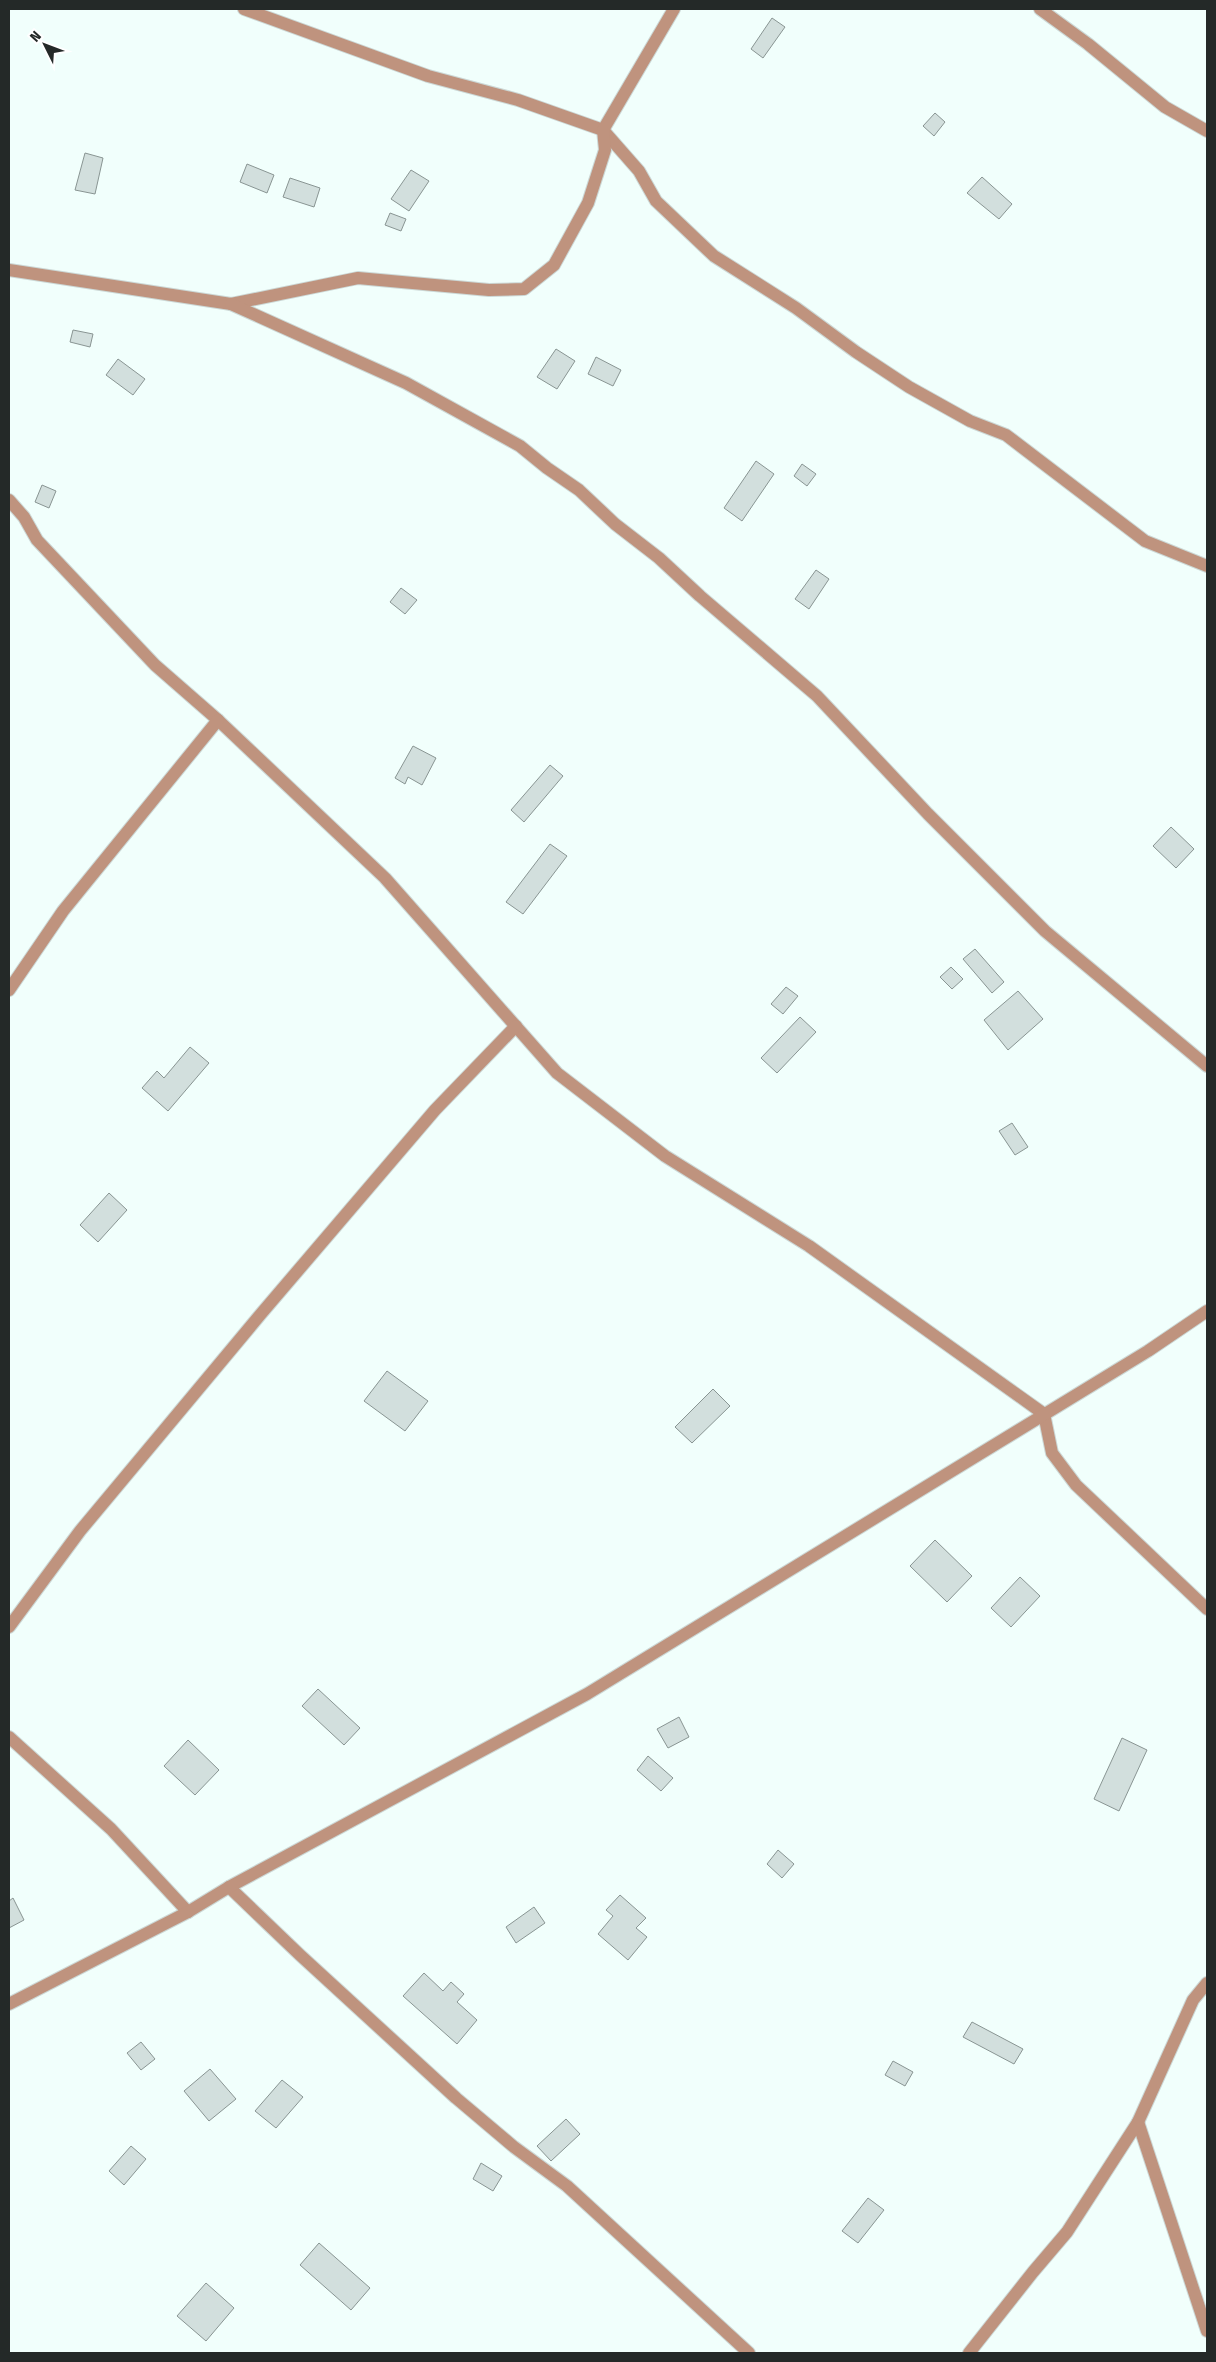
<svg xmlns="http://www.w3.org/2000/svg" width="1216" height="2362" font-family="'Fira Sans Condensed',sans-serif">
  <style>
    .building { fill: #d2dfdd; stroke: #899593 }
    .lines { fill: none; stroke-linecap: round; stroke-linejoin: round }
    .street-casing { stroke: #ccd8d6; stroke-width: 14 }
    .street { stroke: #bf937e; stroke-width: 12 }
  </style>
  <rect width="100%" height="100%" fill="#f1fffc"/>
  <g class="building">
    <polygon points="772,18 785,27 763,58 751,49"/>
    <polygon points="935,113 945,122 934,136 923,126"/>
    <polygon points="85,153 103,158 95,194 75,190"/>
    <polygon points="247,164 274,175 267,193 240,182"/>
    <polygon points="411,170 429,181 409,211 391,199"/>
    <polygon points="982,177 1012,204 999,219 967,193"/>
    <polygon points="290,178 320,188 314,207 283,197"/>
    <polygon points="390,213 406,219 401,231 385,225"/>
    <polygon points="73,330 93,334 90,347 70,342"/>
    <polygon points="556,349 575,361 557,389 537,377"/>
    <polygon points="596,357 621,370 613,386 588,374"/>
    <polygon points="118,359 145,379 133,395 106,375"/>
    <polygon points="756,461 774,474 742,521 724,508"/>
    <polygon points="802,464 816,474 807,486 794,476"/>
    <polygon points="42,485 56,491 49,508 35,502"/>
    <polygon points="816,570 829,579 809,609 795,599"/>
    <polygon points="401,588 417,600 405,614 390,602"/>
    <polygon points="413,746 436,758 422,785 408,777 405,784 395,778"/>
    <polygon points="550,765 563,776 524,822 511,810"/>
    <polygon points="1171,827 1194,849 1176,868 1153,846"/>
    <polygon points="550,844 567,856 523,914 506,902"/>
    <polygon points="975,949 1004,982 992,993 963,959"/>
    <polygon points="951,967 963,979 952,989 940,977"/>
    <polygon points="786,987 798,996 783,1014 771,1004"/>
    <polygon points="1018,991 1043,1019 1008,1050 984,1020"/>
    <polygon points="800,1017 816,1032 777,1073 761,1058"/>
    <polygon points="190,1047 209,1063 168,1111 142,1088 157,1071 164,1078"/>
    <polygon points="1012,1123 1028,1147 1015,1155 999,1131"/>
    <polygon points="109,1193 127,1210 98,1242 80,1225"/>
    <polygon points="387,1371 428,1401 405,1431 364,1401"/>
    <polygon points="713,1389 730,1406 692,1443 675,1427"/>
    <polygon points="935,1540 972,1576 947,1602 910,1566"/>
    <polygon points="1020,1577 1040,1596 1011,1627 991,1608"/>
    <polygon points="318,1689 360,1728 344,1745 302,1706"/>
    <polygon points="679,1717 689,1737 668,1748 657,1729"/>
    <polygon points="1122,1738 1147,1750 1119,1811 1094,1799"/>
    <polygon points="188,1740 219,1770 195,1795 164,1766"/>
    <polygon points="648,1756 673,1778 661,1791 637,1770"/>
    <polygon points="778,1850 794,1864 782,1878 767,1864"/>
    <polygon points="620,1895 646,1918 636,1928 647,1937 628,1960 598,1934 613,1916 606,1910"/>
    <polygon points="13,1898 24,1920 9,1928 9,1901"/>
    <polygon points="534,1907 545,1923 516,1943 506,1927"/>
    <polygon points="424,1973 443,1991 451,1982 464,1994 457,2002 477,2020 457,2044 403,1996"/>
    <polygon points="972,2022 1023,2049 1014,2064 963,2037"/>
    <polygon points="141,2042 155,2059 141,2070 127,2053"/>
    <polygon points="893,2061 913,2072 905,2086 885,2075"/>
    <polygon points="210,2069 236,2099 209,2121 184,2091"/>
    <polygon points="282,2080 303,2097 276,2128 255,2111"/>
    <polygon points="566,2119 580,2134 551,2161 537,2146"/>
    <polygon points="131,2146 146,2159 124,2185 109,2171"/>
    <polygon points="481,2163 502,2176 493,2191 473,2179"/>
    <polygon points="868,2198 884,2210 858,2243 842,2231"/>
    <polygon points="319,2243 370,2288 351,2310 300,2265"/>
    <polygon points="206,2283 234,2308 206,2341 177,2316"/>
  </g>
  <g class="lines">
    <defs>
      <g id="street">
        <polyline points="244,9 428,76 518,100 603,130 639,171 656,201 714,256 796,308 856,352 909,387 970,421 1006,435 1145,541 1207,566"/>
        <polyline points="1040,9 1088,44 1165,107 1207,131"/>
        <polyline points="9,270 231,304 358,278 489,290 524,289 554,265 588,203 605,150 603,130 674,9"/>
        <polyline points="231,304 406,383 520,446 547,468 579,490 615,524 659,558 700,596 817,696 928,814 1045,931 1207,1066"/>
        <polyline points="9,500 24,517 37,540 155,665 218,720 385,878 557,1073 665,1156 809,1246 1044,1414 1052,1453 1076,1485 1207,1609"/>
        <polyline points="9,990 63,911 218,720"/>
        <polyline points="9,1627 80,1531 260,1315 435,1110 516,1026"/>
        <polyline points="9,1737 111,1829 188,1912"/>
        <polyline points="229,1887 300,1955 456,2098 514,2147 567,2186 749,2353"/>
        <polyline points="9,2004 188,1912 229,1887 587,1694 1148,1351 1207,1311"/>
        <polyline points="1138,2122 1207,2331"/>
        <polyline points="969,2353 1033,2272 1067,2232 1138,2122 1193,2000 1207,1983"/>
      </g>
    </defs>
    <use href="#street" class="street-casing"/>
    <use href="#street" class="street"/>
  </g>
  <rect width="1216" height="2362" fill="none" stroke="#242928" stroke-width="20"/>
  <g transform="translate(45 45) rotate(312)" stroke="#ffffff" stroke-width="4" paint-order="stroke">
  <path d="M0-4L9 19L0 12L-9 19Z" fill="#242928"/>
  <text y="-8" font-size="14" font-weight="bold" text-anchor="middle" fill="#242928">N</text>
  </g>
</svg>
